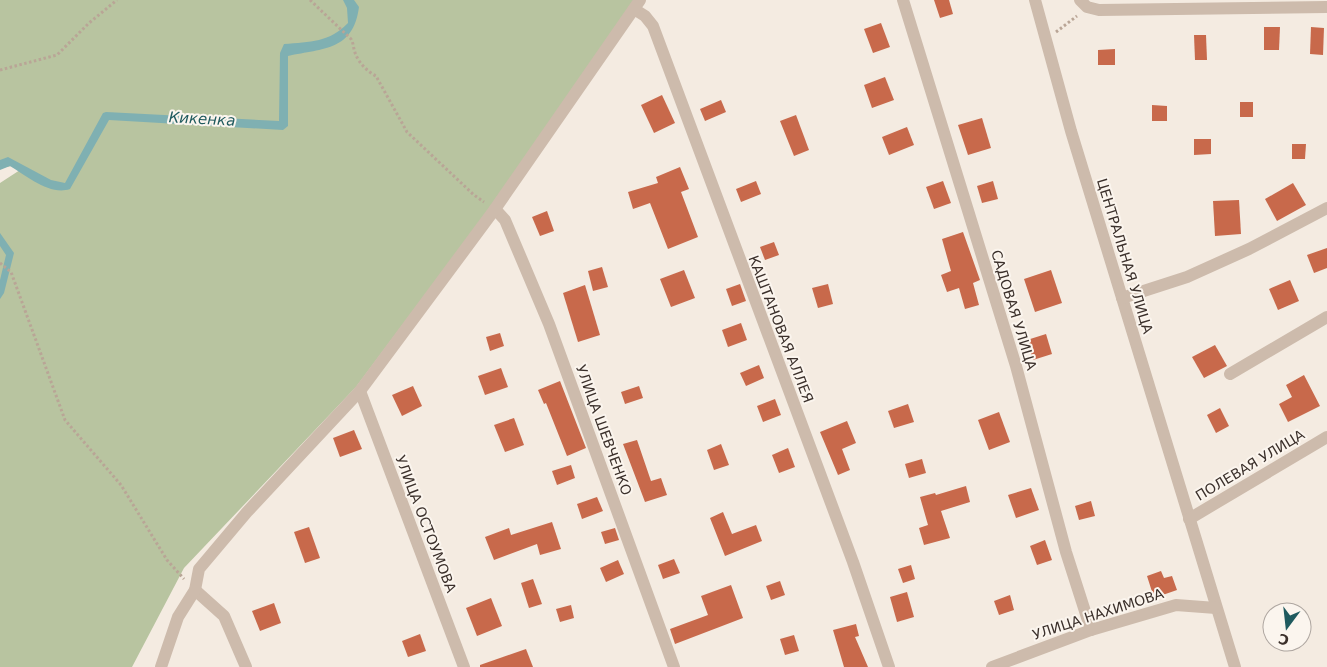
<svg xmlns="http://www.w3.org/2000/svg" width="1327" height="667" font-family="'DejaVu Sans',sans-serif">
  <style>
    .green { fill: #b8c4a0 }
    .water { fill: #7fb0b2 }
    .building { fill: #c8694b }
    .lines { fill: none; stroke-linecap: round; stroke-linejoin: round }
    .path { stroke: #b9a596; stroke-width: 3; stroke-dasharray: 2.5 2.5; stroke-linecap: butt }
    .street { stroke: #cdbbac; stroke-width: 12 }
    .labels { text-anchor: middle; stroke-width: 4; stroke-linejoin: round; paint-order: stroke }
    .street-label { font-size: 14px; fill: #3b302b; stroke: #fbf5ee }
    .water-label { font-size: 15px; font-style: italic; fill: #1f5a5e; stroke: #fbf5ee }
  </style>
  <rect width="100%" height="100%" fill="#f4ebe1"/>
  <polygon class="green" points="0,0 636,0 495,201 356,387 184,568 132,667 0,667 0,183 20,170 12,166 0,168"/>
  <g class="water">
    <path d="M 343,0 L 354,0 L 359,7 C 353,51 324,48 288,56 L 288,126 L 283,130 L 109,120 L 70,189 C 50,196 27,176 10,166 L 0,170 L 0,160 L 8,157 L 51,180 L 65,183 L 103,113 L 106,112 L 279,121 L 280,53 L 284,44 C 310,42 330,42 348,23 L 347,8 Z"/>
    <polygon points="0,233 14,253 4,293 0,299 0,280 6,255 0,246"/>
  </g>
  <g class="building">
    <polygon points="934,0 949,0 953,14 940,18"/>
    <polygon points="881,23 890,47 873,53 864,29"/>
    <polygon points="1264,27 1280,27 1279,50 1264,50"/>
    <polygon points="1311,27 1324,28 1323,55 1310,54"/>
    <polygon points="1194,35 1206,35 1207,60 1195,60"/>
    <polygon points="1115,49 1115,65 1098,65 1098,50"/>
    <polygon points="885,77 894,100 872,108 864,85"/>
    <polygon points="662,95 675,123 654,133 641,105"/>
    <polygon points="721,100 726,112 705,121 700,109"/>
    <rect x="1240" y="102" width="13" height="15"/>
    <polygon points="1152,105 1167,106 1167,121 1152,121"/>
    <polygon points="796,115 809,150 794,156 780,121"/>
    <polygon points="982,118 991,148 968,155 958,125"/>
    <polygon points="907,127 914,145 889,155 882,137"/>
    <polygon points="1194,139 1211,139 1211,154 1194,155"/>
    <polygon points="1292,144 1306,144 1305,159 1292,159"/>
    <polygon points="680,167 689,189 681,192 698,237 668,249 650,203 633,209 628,192 658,183 656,177"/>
    <polygon points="756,181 761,194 741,202 736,189"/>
    <polygon points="943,181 951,203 934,209 926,187"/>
    <polygon points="993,181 998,199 982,203 977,186"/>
    <polygon points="1293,183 1306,205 1277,221 1265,199"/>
    <polygon points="1239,200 1241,234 1215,236 1213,201"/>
    <polygon points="547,211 554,231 540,236 532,217"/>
    <polygon points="963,232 980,280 973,283 979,305 965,309 959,288 947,292 941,275 951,271 942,239"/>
    <polygon points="774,242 779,255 765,260 760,247"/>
    <polygon points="1327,248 1327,268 1314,273 1307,255"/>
    <polygon points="602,267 608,287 593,291 588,271"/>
    <polygon points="684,270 695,298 671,307 660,279"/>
    <polygon points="1051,270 1062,303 1035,312 1024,279"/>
    <polygon points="1290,280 1299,301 1278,310 1269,289"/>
    <polygon points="740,284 746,301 732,306 726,289"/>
    <polygon points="828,284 833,304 818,308 812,288"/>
    <polygon points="585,285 600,335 578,342 563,293"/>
    <polygon points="741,323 747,340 728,347 722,330"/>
    <polygon points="500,333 504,346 490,351 486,337"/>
    <polygon points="1046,334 1052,354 1033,360 1027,340"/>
    <polygon points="1215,345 1227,366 1204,378 1192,357"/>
    <polygon points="759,365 764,378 746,386 740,373"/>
    <polygon points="501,368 508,387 485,395 478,376"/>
    <polygon points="1304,375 1320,406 1288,422 1279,404 1292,397 1286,385"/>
    <polygon points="560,381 586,448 567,456 546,403 544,404 538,390"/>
    <polygon points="413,386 422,406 402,416 392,395"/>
    <polygon points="639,386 643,398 625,404 621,392"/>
    <polygon points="775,399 781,415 763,422 757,406"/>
    <polygon points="908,404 914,422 894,428 888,411"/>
    <polygon points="1220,408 1229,426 1216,433 1207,415"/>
    <polygon points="999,412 1010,442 989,450 978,420"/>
    <polygon points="514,418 524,445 505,452 494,425"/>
    <polygon points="847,421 856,443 842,449 850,470 838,475 820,432"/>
    <polygon points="354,430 362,449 340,457 333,438"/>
    <polygon points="637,440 651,481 661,478 667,495 645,502 623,444"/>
    <polygon points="721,444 729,465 714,470 707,450"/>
    <polygon points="788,448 795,467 779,473 772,455"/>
    <polygon points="922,459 926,473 909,478 905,464"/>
    <polygon points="571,465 575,478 557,485 552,471"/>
    <polygon points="966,486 970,502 941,511 950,538 924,545 919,528 928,525 920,497 935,493 936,495"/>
    <polygon points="1031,488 1039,510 1016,518 1008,495"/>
    <polygon points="597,497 603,511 582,519 577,504"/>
    <polygon points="1091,501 1095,516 1079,520 1075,506"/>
    <polygon points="723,512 732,534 756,525 762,541 725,556 710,518"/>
    <polygon points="552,522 561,549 540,555 537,544 494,560 485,537 509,528 511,535"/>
    <polygon points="309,527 320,558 305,563 294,532"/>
    <polygon points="615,528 619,540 605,544 601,532"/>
    <polygon points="1045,540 1052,560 1037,565 1030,546"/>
    <polygon points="674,559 680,573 663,579 658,565"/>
    <polygon points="618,560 624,574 606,582 600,568"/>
    <polygon points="911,565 915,579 903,583 898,569"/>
    <polygon points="1161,571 1164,578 1172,576 1177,590 1154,598 1147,576"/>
    <polygon points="533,579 542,604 529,608 521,583"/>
    <polygon points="780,581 785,595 771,600 766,586"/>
    <polygon points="731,585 743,618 675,644 670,629 708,615 701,596"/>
    <polygon points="907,592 914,617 897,622 890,597"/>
    <polygon points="1010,595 1014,610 999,615 994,601"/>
    <polygon points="491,598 502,626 477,636 466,608"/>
    <polygon points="274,603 281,623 260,631 252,611"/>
    <polygon points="571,605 574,618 560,622 556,609"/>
    <polygon points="856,624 859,636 855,637 868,667 844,667 833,630"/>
    <polygon points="420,634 426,651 408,657 402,641"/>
    <polygon points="794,635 799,651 785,655 780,639"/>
    <polygon points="526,649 533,667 480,667 480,665"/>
  </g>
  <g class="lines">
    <g class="path">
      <path d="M 310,0 L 351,39 C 354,44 353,49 356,55 C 359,63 368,72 376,76 L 407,132 L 474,195 L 484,202"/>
      <polyline points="1056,32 1077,16"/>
      <polyline points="0,70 57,55 89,23 117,0"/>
      <polyline points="0,263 11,272 65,420 121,485 167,560 184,579"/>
    </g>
    <g class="street">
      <polyline points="903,0 1016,366 1066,552 1091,630"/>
      <polyline points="1035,0 1071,131 1235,667"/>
      <polyline points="1080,0 1087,7 1099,10 1327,7"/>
      <polyline points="634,9 645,16 653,26 853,562 889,667"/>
      <polyline points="495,209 505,220 549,324 674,667"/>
      <polyline points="1122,298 1187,277 1249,249 1327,208"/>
      <polyline points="1230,374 1327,317"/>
      <polyline points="360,391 464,667"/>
      <polyline points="1189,519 1327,437"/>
      <polyline points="195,590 224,616 246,667"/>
      <polyline points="161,667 178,617 195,590 199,569 247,512 360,391 495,209 640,0"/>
      <polyline points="992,667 1091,630 1176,605 1216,608"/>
    </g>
  </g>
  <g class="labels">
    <g class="street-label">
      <text transform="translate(1125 256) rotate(73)" y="5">ЦЕНТРАЛЬНАЯ УЛИЦА</text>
      <text transform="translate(1014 310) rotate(73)" y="5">САДОВАЯ УЛИЦА</text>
      <text transform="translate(781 329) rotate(69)" y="5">КАШТАНОВАЯ АЛЛЕЯ</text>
      <text transform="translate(604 430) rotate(70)" y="5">УЛИЦА ШЕВЧЕНКО</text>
      <text transform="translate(1250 465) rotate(-31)" y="5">ПОЛЕВАЯ УЛИЦА</text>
      <text transform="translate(426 524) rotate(69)" y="5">УЛИЦА ОСТОУМОВА</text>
      <text transform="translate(1098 614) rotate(-18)" y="5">УЛИЦА НАХИМОВА</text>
    </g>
    <g class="water-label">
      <text transform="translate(202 119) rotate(3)" y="5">Кикенка</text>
    </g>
  </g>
  <g transform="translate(1287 627) rotate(195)"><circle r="24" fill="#fbf5ee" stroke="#aea6a0"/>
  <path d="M0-4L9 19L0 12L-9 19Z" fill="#1f5a5e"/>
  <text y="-8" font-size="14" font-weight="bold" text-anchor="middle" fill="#3b302b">С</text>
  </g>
</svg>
